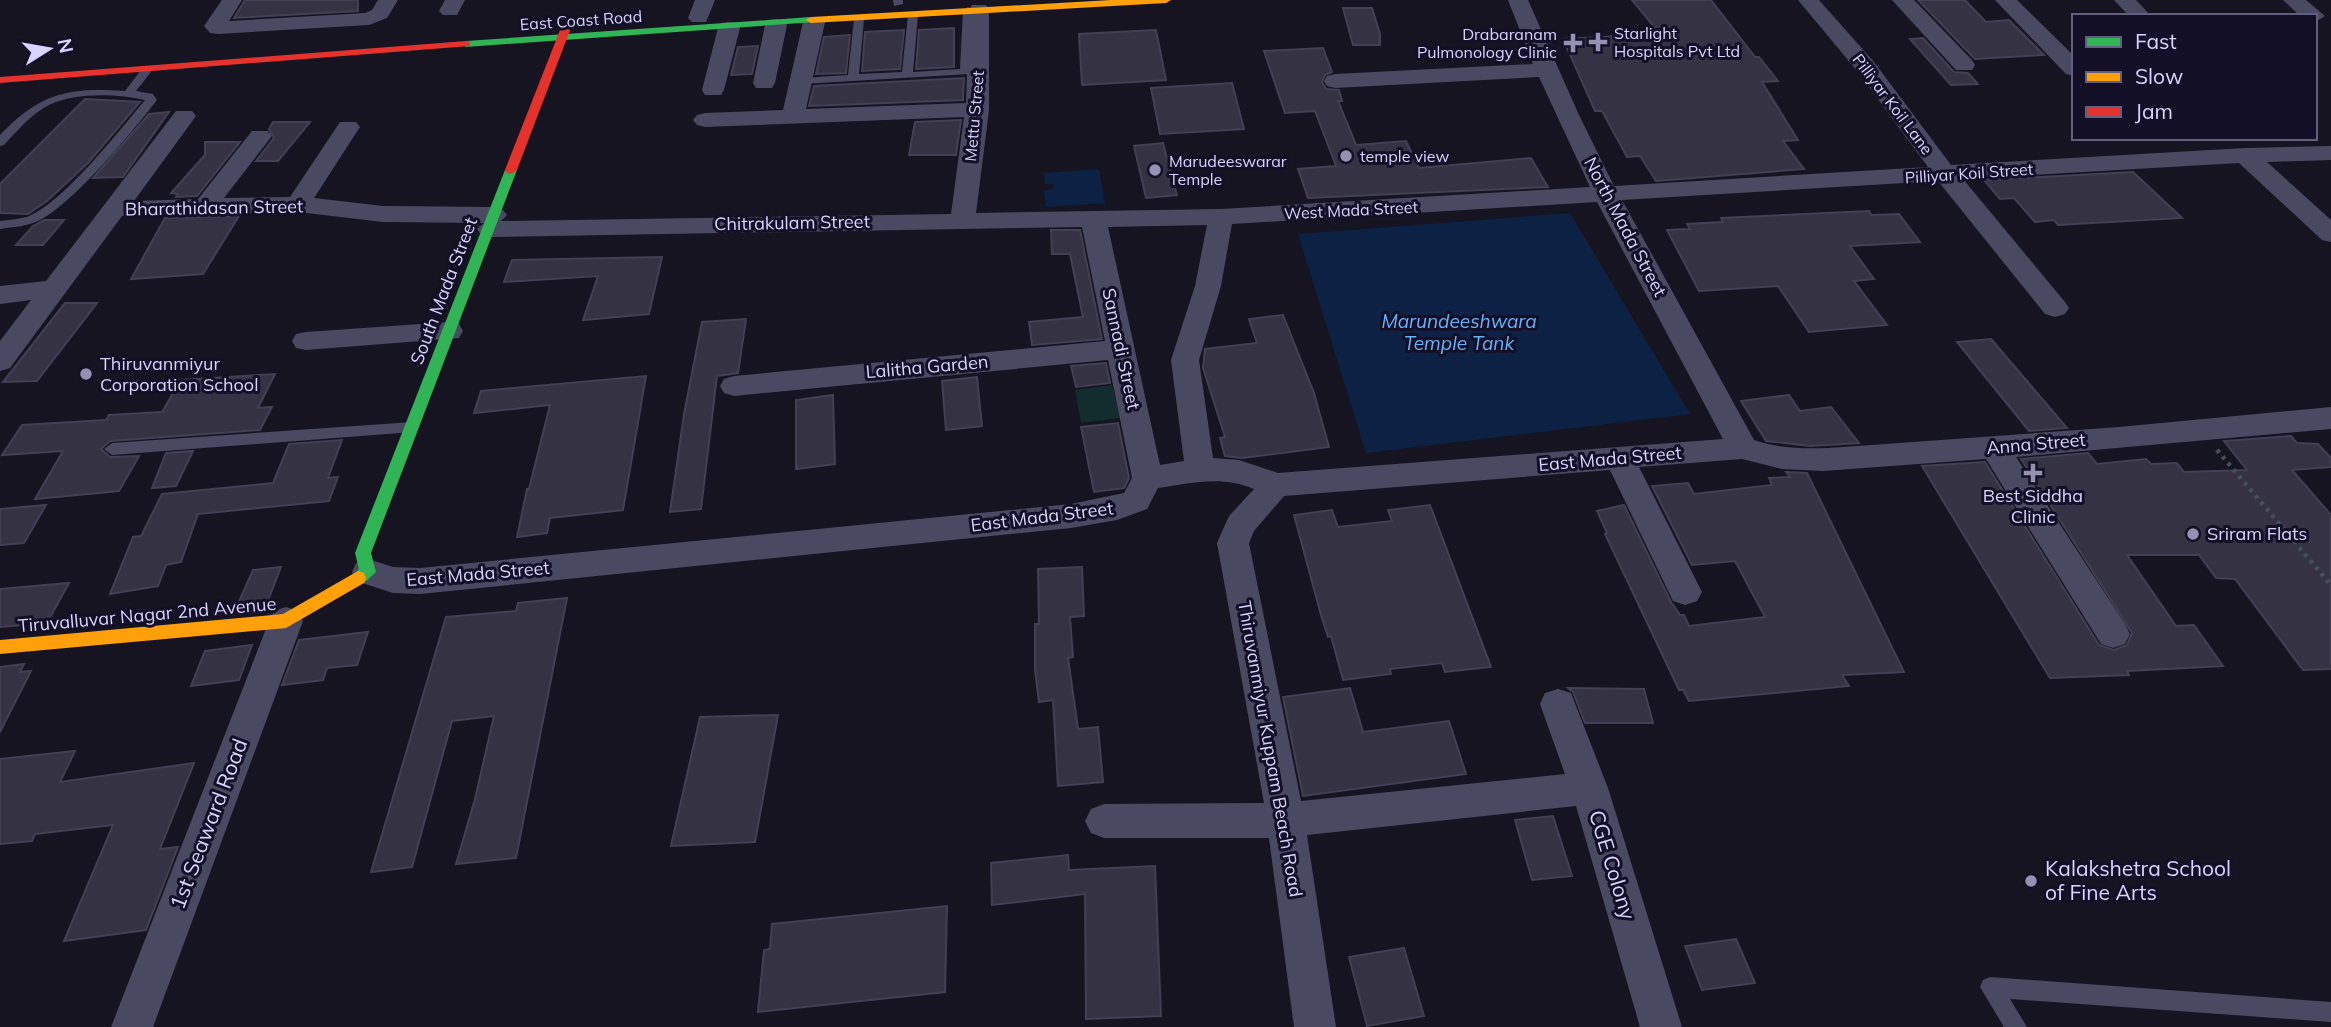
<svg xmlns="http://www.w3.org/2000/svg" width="2331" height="1027" font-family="Mulish,sans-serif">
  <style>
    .green { fill: #132c2d }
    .water { fill: #0d2144 }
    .building { fill: #343243; stroke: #433f54; stroke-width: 2 }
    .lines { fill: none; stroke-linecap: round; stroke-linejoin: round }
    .path { stroke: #44505f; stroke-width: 4.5; stroke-dasharray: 3.5 5; stroke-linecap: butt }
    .lane { fill: #4a4962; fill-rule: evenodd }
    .street { fill: #4a4962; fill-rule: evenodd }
    .fast { fill: #30b455; fill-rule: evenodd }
    .slow { fill: #ff9f0a; fill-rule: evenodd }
    .jam { fill: #e5322d; fill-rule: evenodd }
    .poi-dot { fill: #9591b1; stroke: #130f26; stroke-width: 2.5 }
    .labels { text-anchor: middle; stroke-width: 6; stroke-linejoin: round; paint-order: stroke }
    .far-street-label { font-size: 16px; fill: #d9d4ff; stroke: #130f26 }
    .far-poi-label { font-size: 16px; fill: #d9d4ff; stroke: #130f26; text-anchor: start }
    .street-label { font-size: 18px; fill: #d9d4ff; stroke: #130f26 }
    .poi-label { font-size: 18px; fill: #d9d4ff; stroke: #130f26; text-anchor: start }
    .water-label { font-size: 19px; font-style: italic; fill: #62b6ff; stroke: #130f26 }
    .near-street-label { font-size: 21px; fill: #d9d4ff; stroke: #130f26 }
    .near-poi-label { font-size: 21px; fill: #d9d4ff; stroke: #130f26; text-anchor: start }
  </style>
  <rect width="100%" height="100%" fill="#161421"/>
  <polygon class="green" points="1112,385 1120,418 1081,423 1075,390"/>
  <g class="water">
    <polygon points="1099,169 1105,203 1046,207 1044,190 1054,189 1053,184 1045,184 1044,173"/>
    <polygon points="1570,213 1690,414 1366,453 1298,234"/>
  </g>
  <g class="building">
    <polygon points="245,0 358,0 358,11 234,18"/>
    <polygon points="1632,0 1711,0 1755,57 1759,57 1778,81 1762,82 1798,140 1783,141 1804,169 1656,181 1640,156 1627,157 1602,111 1595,111 1563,39 1660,34"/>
    <polygon points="1918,0 1965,0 1986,22 2009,20 2044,55 1975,59"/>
    <polygon points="1343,8 1372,8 1380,34 1380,45 1353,45"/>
    <polygon points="954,28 954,67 916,69 919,30"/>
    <polygon points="904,30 900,69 862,71 865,32"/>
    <polygon points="1156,30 1166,80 1082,85 1079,34"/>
    <polygon points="850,35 846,73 816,74 824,37"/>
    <polygon points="1923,38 1954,72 1968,73 1978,84 1951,85 1910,39"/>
    <polygon points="758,46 752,74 731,75 738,47"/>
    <polygon points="1323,48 1332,72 1325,75 1322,82 1326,89 1339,90 1342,101 1338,101 1356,145 1406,141 1419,168 1531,158 1548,187 1308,198 1298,169 1336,166 1315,111 1285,113 1264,51"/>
    <polygon points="964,78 963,100 809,106 814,86"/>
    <polygon points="1232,83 1244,129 1160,134 1151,88"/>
    <polygon points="85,99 140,102 88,163 47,201 28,214 0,213 0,184"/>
    <polygon points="169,112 123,177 93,178 149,114"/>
    <polygon points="961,120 956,155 909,155 915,122"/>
    <polygon points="273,122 310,122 278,161 256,161 274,138 269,129"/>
    <polygon points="205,142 240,142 197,196 176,197 178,194 171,193 205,155"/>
    <polygon points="1163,143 1177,195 1146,198 1134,146"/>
    <polygon points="2133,172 2182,218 2058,225 2054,220 2035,222 2014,198 2000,199 1984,180"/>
    <polygon points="1869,211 1871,215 1899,214 1920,242 1850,246 1874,279 1854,281 1887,325 1809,332 1778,286 1699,291 1667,230 1690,229 1687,224 1723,222 1721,218"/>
    <polygon points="239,216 203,274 131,279 165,218"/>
    <polygon points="44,220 64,220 43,245 16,245 33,226"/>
    <polygon points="1051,230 1080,230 1102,339 1032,345 1029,322 1083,317 1070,254 1052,254"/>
    <polygon points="662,257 649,314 583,320 598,276 504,282 512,260"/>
    <polygon points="65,303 97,303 37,381 3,382"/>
    <polygon points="1283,315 1314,393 1329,447 1242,458 1225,456 1220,438 1225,437 1203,368 1205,349 1257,343 1249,319"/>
    <polygon points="746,319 738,373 717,376 701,509 670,512 684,414 702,322"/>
    <polygon points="1991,339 2067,428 2029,431 1957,342"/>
    <polygon points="1106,363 1110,383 1076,387 1071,366"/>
    <polygon points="275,374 258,408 272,407 260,430 110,441 101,449 110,457 139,456 119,491 35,499 63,451 2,455 22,425 106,420 109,415 162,412 181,380"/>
    <polygon points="646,376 623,510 550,518 547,533 517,537 527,489 529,489 550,405 474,413 481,391"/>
    <polygon points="977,377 982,426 946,430 942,381"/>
    <polygon points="833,395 835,464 796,469 796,400"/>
    <polygon points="1789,395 1800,411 1831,407 1859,443 1810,446 1766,441 1741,401"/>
    <polygon points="1118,423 1129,478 1124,488 1094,492 1081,427"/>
    <polygon points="2291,436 2297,443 2318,444 2331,458 2331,467 2292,470 2331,515 2331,669 2303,670 2235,579 2216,578 2199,555 2127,555 2176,626 2194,625 2223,666 2127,671 2129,675 2050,678 1922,466 1985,462 2099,645 2114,650 2127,645 2132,633 2021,459 2088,453 2097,464 2146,459 2151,464 2177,463 2184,472 2247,470 2224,441"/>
    <polygon points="342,440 328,478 338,477 329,501 198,514 181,562 166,565 158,586 110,594 133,537 141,536 162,494 273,483 289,444"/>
    <polygon points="193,451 176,486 152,488 166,453"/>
    <polygon points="1786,472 1807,473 1904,672 1842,675 1849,686 1689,701 1683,690 1679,690 1605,534 1607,533 1597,511 1624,505 1671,602 1680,615 1684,615 1689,626 1765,617 1735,561 1692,565 1652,486 1688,483 1694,494 1772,485 1769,478 1790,477"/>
    <polygon points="46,505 24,543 0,545 0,509"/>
    <polygon points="1430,505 1491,667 1445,672 1442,663 1390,669 1391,674 1343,680 1331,636 1328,637 1321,615 1294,515 1332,510 1338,527 1392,521 1388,510"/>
    <polygon points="281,567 267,603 237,606 253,570"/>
    <polygon points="1082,567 1084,616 1070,617 1073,657 1068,658 1078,729 1098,727 1103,782 1058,786 1053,700 1039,702 1035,670 1035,624 1039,624 1038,569"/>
    <polygon points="69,583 47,623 0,627 0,589"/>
    <polygon points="567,598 516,858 456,864 475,799 494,716 452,721 412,867 371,872 446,617 516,611 518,603"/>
    <polygon points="368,632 357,665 327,668 323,680 282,685 299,640"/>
    <polygon points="252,645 239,680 191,686 205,651"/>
    <polygon points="24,664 20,672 31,671 0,732 0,667"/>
    <polygon points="1350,688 1363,732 1449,721 1466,774 1303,796 1283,697"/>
    <polygon points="1568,688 1644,689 1653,723 1585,723 1573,692"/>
    <polygon points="778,715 755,842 671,846 700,717"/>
    <polygon points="75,751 60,782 194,763 160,849 178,847 146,930 64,941 113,825 35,834 32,841 0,844 0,759"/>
    <polygon points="1553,816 1572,876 1532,880 1515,820"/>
    <polygon points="1068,855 1069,870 1155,866 1161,1016 1086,1019 1085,894 992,905 991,863"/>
    <polygon points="947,906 945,992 758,1012 764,950 770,949 772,924"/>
    <polygon points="1736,939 1755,983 1702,990 1685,946"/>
    <polygon points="1404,948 1424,1016 1367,1026 1349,957"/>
  </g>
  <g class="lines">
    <polyline class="path" points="2217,450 2331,585"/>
    <g class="lane">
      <polygon points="893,0 903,0 903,4 894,6"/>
      <polygon points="968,7 973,10 969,74 802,84 796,81 802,78 848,75 854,19 859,16 864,19 859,74 902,72 908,15 913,12 918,15 913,72 960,69 963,10"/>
      <path d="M 144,66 L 154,68 L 136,91 L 153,94 L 157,100 C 133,131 67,212 33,223 C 22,227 11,227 0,229 L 0,221 C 8,220 19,219 27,217 C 62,204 120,130 145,100 C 117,94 76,92 49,105 C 31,114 18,130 4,145 L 0,146 L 0,135 C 40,93 68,87 125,91 Z"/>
      <polygon points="413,422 420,427 413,432 112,455 104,449 112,443"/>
      <polygon points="1990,977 2331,1002 2331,1022 2010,999 2027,1027 2004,1027 1980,987 1983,980"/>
    </g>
    <g class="street">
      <polygon points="222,0 242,0 229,21 365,13 372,10 378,0 398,0 387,18 369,25 218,34 210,33 204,26"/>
      <polygon points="445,0 465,0 457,15 443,15 439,11"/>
      <polygon points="695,0 715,0 706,22 692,22 688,18"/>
      <path d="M 1508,0 L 1528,0 L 1579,115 L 1614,186 L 1928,167 L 1858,72 L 1798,0 L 1819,0 L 1874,62 L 1951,165 L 2245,148 L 2331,146 L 2331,160 L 2267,162 L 2331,220 L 2331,242 L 2322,240 L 2239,163 L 1963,179 L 2065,302 L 2069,308 L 2065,314 L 2055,317 L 2045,314 L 1938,181 L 1622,200 L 1754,440 C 1783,450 1814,449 1844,447 L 2119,427 L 2331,407 L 2331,429 L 2016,457 L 2125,624 L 2130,634 L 2125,644 L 2113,648 L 2101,644 L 1986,459 L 1823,471 L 1782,469 L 1742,459 L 1639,467 L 1702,592 L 1697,601 L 1685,605 L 1673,601 L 1610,470 L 1284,496 L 1254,531 L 1249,543 L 1301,801 L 1565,774 L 1540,704 L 1545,693 L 1558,689 L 1571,693 L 1608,788 L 1682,1027 L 1640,1027 L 1576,806 L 1307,835 L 1336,1027 L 1294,1027 L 1269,838 L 1104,838 L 1091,833 L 1085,821 L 1091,809 L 1104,804 L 1264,803 L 1217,543 L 1229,516 L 1254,489 C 1222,475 1191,483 1158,488 L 1147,509 L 1117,520 L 1071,528 L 420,594 L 393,593 L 356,581 L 352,572 L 356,563 L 368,559 L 393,567 L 420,568 L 1071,504 L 1124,493 L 1132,478 L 1108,360 L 734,396 L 724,393 L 720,386 L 724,379 L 734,376 L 1105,341 L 1082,227 L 490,237 L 481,235 L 477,229 L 484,223 L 383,222 L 298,212 L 122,216 L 10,368 L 0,371 L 0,341 L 31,300 L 0,304 L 0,286 L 46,281 L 176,111 L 192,111 L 196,116 L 134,201 L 198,199 L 252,131 L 268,131 L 272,136 L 224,198 L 290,197 L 340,122 L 356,122 L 360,127 L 314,198 L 383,206 L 494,207 L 503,210 L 507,215 L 501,221 L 951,214 L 964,117 L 705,127 L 697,125 L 693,120 L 697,115 L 705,113 L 783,110 L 803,22 L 806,17 L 822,17 L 825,22 L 806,109 L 966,103 L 969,9 L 972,5 L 986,5 L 989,9 L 989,110 L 976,213 L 1221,209 L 1590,187 L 1539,77 L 1335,88 L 1327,86 L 1324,81 L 1327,76 L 1335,74 L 1533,64 ZM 1597,202 L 1723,439 L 1278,473 L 1239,460 L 1213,458 L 1199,360 L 1221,286 L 1232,224 ZM 1207,225 L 1195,286 L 1171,360 L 1184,461 L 1160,465 L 1108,227 Z"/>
      <polygon points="1892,0 1914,0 1972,60 1975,65 1972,70 1956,70"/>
      <polygon points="1995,0 2017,0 2074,56 2074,76 2066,74"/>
      <polygon points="2114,0 2136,0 2151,16 2129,16"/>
      <polygon points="2283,0 2306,0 2325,16 2315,22 2315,16 2300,16"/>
      <polygon points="776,19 784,20 787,25 775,83 772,88 756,88 753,83 765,25 768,20"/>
      <polygon points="729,22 737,23 740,28 724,90 721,95 705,95 702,90 718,28 721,23"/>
      <polygon points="449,322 459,324 463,331 459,338 306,350 296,348 292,341 296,334 306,332"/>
      <polygon points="286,607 298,611 303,621 153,1027 111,1027 269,621 274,611"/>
    </g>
    <g class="fast">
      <polygon points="811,17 815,18 815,22 466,47 461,44 466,41"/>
      <polygon points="511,166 517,170 371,553 376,572 364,583 352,583 350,578 359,569 355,553 505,170"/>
    </g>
    <g class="slow">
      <polygon points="1111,0 1171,0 1166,3 811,23 806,20 811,17"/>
      <polygon points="358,571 364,573 366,578 364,583 286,628 0,654 0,640 283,614"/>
    </g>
    <g class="jam">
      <polygon points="567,22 572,25 517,170 511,174 507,173 505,170 562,25"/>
      <polygon points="466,41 470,42 470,46 0,83 0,77"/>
    </g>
  </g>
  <g class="poi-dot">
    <path d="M1594.5 31.5h7v7h7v7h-7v7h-7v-7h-7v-7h7z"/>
    <path d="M1569.5 32.5h7v7h7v7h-7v7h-7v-7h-7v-7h7z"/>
    <circle cx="1346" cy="156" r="7"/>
    <circle cx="1155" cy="170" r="7"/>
    <circle cx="86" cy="374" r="7"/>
    <path d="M2029.5 462.5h7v7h7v7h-7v7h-7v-7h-7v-7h7z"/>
    <circle cx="2193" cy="534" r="7"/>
    <circle cx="2031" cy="881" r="7"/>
  </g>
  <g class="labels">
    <g class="far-street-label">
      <text transform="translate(581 20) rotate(-4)" y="6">East Coast Road</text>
      <text transform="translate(1893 104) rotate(53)" y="6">Pilliyar Koil Lane</text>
      <text transform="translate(974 116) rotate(-85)" y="6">Mettu Street</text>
      <text transform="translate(1969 173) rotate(-4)" y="6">Pilliyar Koil Street</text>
      <text transform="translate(1351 210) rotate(-3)" y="6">West Mada Street</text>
    </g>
    <g class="far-poi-label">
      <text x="1614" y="39">Starlight<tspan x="1614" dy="18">Hospitals Pvt Ltd</tspan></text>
      <text x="1557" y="40" text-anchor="end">Drabaranam<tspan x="1557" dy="18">Pulmonology Clinic</tspan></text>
      <text x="1360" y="162">temple view</text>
      <text x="1169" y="167">Marudeeswarar<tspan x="1169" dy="18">Temple</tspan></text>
    </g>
    <g class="street-label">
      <text transform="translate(214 208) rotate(-1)" y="6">Bharathidasan Street</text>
      <text transform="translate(792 223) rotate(-1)" y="6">Chitrakulam Street</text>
      <text transform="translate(1625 227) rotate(62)" y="6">North Mada Street</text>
      <text transform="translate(444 291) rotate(-69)" y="6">South Mada Street</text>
      <text transform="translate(1121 349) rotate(78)" y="6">Sannadi Street</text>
      <text transform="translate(927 367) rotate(-5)" y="6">Lalitha Garden</text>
      <text transform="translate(2036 444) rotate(-5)" y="6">Anna Street</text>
      <text transform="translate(1610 459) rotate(-5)" y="6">East Mada Street</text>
      <text transform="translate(1042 517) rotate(-7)" y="6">East Mada Street</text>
      <text transform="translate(478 574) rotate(-5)" y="6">East Mada Street</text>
      <text transform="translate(147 615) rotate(-5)" y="6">Tiruvalluvar Nagar 2nd Avenue</text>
      <text transform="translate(1270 749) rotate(80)" y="6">Thiruvanmiyur Kuppam Beach Road</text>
    </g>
    <g class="poi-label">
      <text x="100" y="370">Thiruvanmiyur<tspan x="100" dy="21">Corporation School</tspan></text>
      <text x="2033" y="502" text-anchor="middle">Best Siddha<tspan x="2033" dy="21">Clinic</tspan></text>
      <text x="2207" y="540">Sriram Flats</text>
    </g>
    <g class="water-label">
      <text x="1459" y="328">Marundeeshwara<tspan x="1459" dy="22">Temple Tank</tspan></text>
    </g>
    <g class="near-street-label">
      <text transform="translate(209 824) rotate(-69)" y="7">1st Seaward Road</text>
      <text transform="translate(1612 865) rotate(73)" y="7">CGE Colony</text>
    </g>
    <g class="near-poi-label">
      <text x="2045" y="876">Kalakshetra School<tspan x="2045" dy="24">of Fine Arts</tspan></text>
    </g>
  </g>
  <rect x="2072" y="14" width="245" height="126" fill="#130f26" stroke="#625e7d" stroke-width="2"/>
  <rect x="2086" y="37" width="35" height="10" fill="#30b455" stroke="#625e7d" stroke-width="2"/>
  <text x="2135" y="49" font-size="21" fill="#d9d4ff">Fast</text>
  <rect x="2086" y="72" width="35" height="10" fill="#ff9f0a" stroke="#625e7d" stroke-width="2"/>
  <text x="2135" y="84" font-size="21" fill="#d9d4ff">Slow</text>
  <rect x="2086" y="107" width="35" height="10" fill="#e5322d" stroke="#625e7d" stroke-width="2"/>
  <text x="2135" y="119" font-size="21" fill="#d9d4ff">Jam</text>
  <g transform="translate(49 49) rotate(79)" stroke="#130f26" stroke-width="5" paint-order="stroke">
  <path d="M0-5L12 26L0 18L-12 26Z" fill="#d9d4ff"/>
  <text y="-10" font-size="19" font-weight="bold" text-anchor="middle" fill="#d9d4ff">N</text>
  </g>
</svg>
